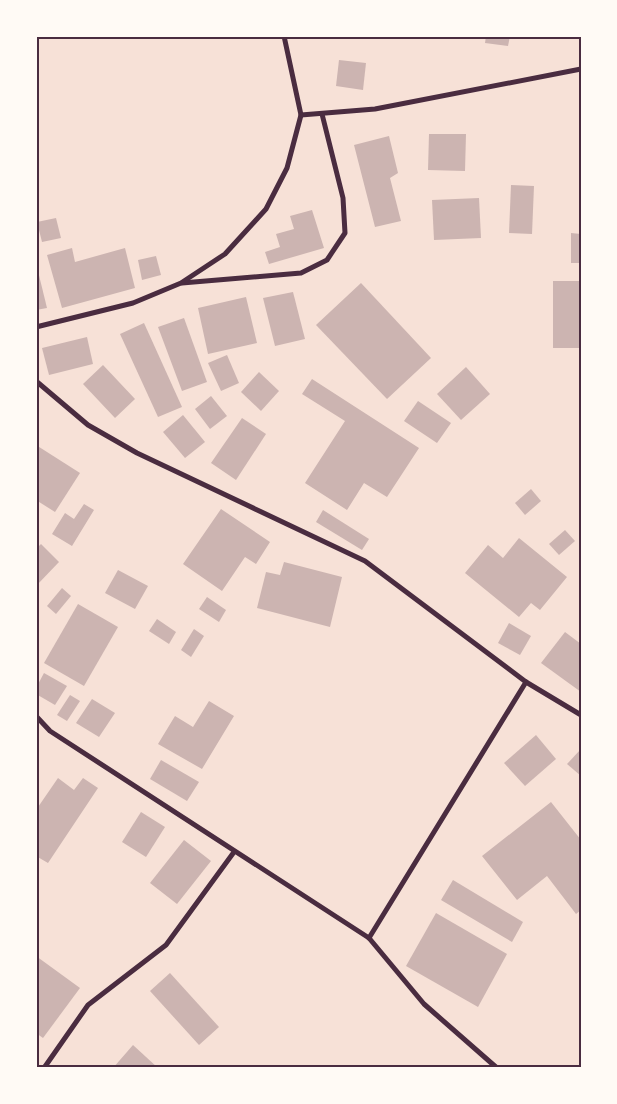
<svg xmlns="http://www.w3.org/2000/svg" width="617" height="1104" font-family="'Titillium Web',sans-serif">
  <style>
    .building { fill: #ccb4b1 }
    .lines { fill: none; stroke-linecap: round; stroke-linejoin: round }
    .minor { stroke: #4a2c40; stroke-width: 5 }
    .neatline { fill: none; stroke: #4a2c40; stroke-width: 2 }
  </style>
  <rect width="100%" height="100%" fill="#f7e1d7"/>
  <g class="building">
    <polygon points="486,36 510,36 508,46 485,43"/>
    <polygon points="339,60 366,63 363,90 336,86"/>
    <polygon points="429,134 466,134 465,171 428,170"/>
    <polygon points="389,136 398,173 390,178 401,221 375,227 354,145"/>
    <polygon points="511,185 534,186 532,234 509,233"/>
    <polygon points="479,198 481,238 434,240 432,200"/>
    <polygon points="312,210 324,248 269,264 265,252 280,247 276,234 294,229 290,216"/>
    <polygon points="56,218 61,238 42,242 37,222"/>
    <polygon points="571,233 581,234 581,263 571,263"/>
    <polygon points="72,248 75,262 125,248 135,288 62,308 47,255"/>
    <polygon points="156,256 161,275 142,280 138,260"/>
    <polygon points="36,263 47,308 36,310"/>
    <rect x="553" y="281" width="28" height="67"/>
    <polygon points="361,283 431,358 387,399 316,325"/>
    <polygon points="293,292 305,339 275,346 263,298"/>
    <polygon points="246,297 257,343 208,354 198,308"/>
    <polygon points="184,318 207,382 182,391 158,327"/>
    <polygon points="144,323 182,407 158,417 120,334"/>
    <polygon points="87,337 93,364 49,375 42,348"/>
    <polygon points="227,355 239,383 221,391 208,363"/>
    <polygon points="103,365 135,399 115,418 83,384"/>
    <polygon points="466,367 490,394 461,420 437,394"/>
    <polygon points="259,372 279,391 261,411 241,392"/>
    <polygon points="312,379 419,448 387,497 364,483 347,510 305,483 345,421 302,394"/>
    <polygon points="211,396 227,416 210,429 195,409"/>
    <polygon points="418,401 451,423 437,443 404,421"/>
    <polygon points="183,415 205,442 185,458 163,432"/>
    <polygon points="242,418 266,434 236,480 211,463"/>
    <polygon points="36,445 80,473 55,512 36,500"/>
    <polygon points="531,489 541,501 525,515 515,503"/>
    <polygon points="84,504 94,510 72,546 52,534 65,513 74,519"/>
    <polygon points="221,509 270,542 256,564 245,557 222,591 183,564"/>
    <polygon points="323,510 369,539 362,550 316,522"/>
    <polygon points="565,530 575,541 559,555 549,544"/>
    <polygon points="519,538 567,577 540,610 531,603 519,617 465,573 488,545 503,558"/>
    <polygon points="41,544 59,562 36,586 36,549"/>
    <polygon points="284,562 342,577 330,627 257,608 266,572 280,575"/>
    <polygon points="118,570 148,586 135,609 105,593"/>
    <polygon points="62,588 71,596 56,614 47,606"/>
    <polygon points="207,597 226,610 219,622 199,609"/>
    <polygon points="78,604 118,627 84,686 44,663"/>
    <polygon points="157,619 176,632 169,644 149,631"/>
    <polygon points="509,623 531,636 520,655 498,643"/>
    <polygon points="194,629 204,636 191,657 181,650"/>
    <polygon points="565,632 581,644 581,692 541,663"/>
    <polygon points="44,673 67,686 55,705 36,694 36,688"/>
    <polygon points="70,695 80,701 67,721 57,715"/>
    <polygon points="92,699 115,713 99,737 76,723"/>
    <polygon points="209,701 234,716 202,769 158,744 175,716 193,727"/>
    <polygon points="536,735 556,759 525,786 504,763"/>
    <polygon points="581,749 581,776 567,764"/>
    <polygon points="161,760 199,782 187,801 150,779"/>
    <polygon points="58,778 74,790 83,778 98,788 48,863 36,856 36,810"/>
    <polygon points="551,802 581,840 581,910 576,914 547,876 517,900 482,856"/>
    <polygon points="141,812 165,827 146,857 122,842"/>
    <polygon points="184,840 211,861 177,904 150,883"/>
    <polygon points="453,880 523,922 512,942 441,900"/>
    <polygon points="436,913 507,954 478,1007 406,966"/>
    <polygon points="36,956 80,988 43,1038 36,1033"/>
    <polygon points="170,973 219,1027 199,1045 150,991"/>
    <polygon points="133,1045 158,1068 113,1068"/>
  </g>
  <g class="lines">
    <g class="minor">
      <polyline points="301,115 375,109 581,69"/>
      <polyline points="182,283 301,273 327,260 345,233 343,198 322,114"/>
      <polyline points="36,327 133,303 181,283 225,254 266,209 287,168 301,115 284,36"/>
      <polyline points="36,381 88,425 137,453 365,561 526,682 581,715"/>
      <polyline points="36,716 50,731 369,938 424,1004 497,1068"/>
      <polyline points="369,938 526,682"/>
      <polyline points="44,1068 88,1005 166,945 234,852"/>
    </g>
  </g>
  <rect width="617" height="1104" fill="none" stroke="#fffaf5" stroke-width="75"/>
  <rect x="38" y="38" width="542" height="1028" class="neatline"/>
</svg>
